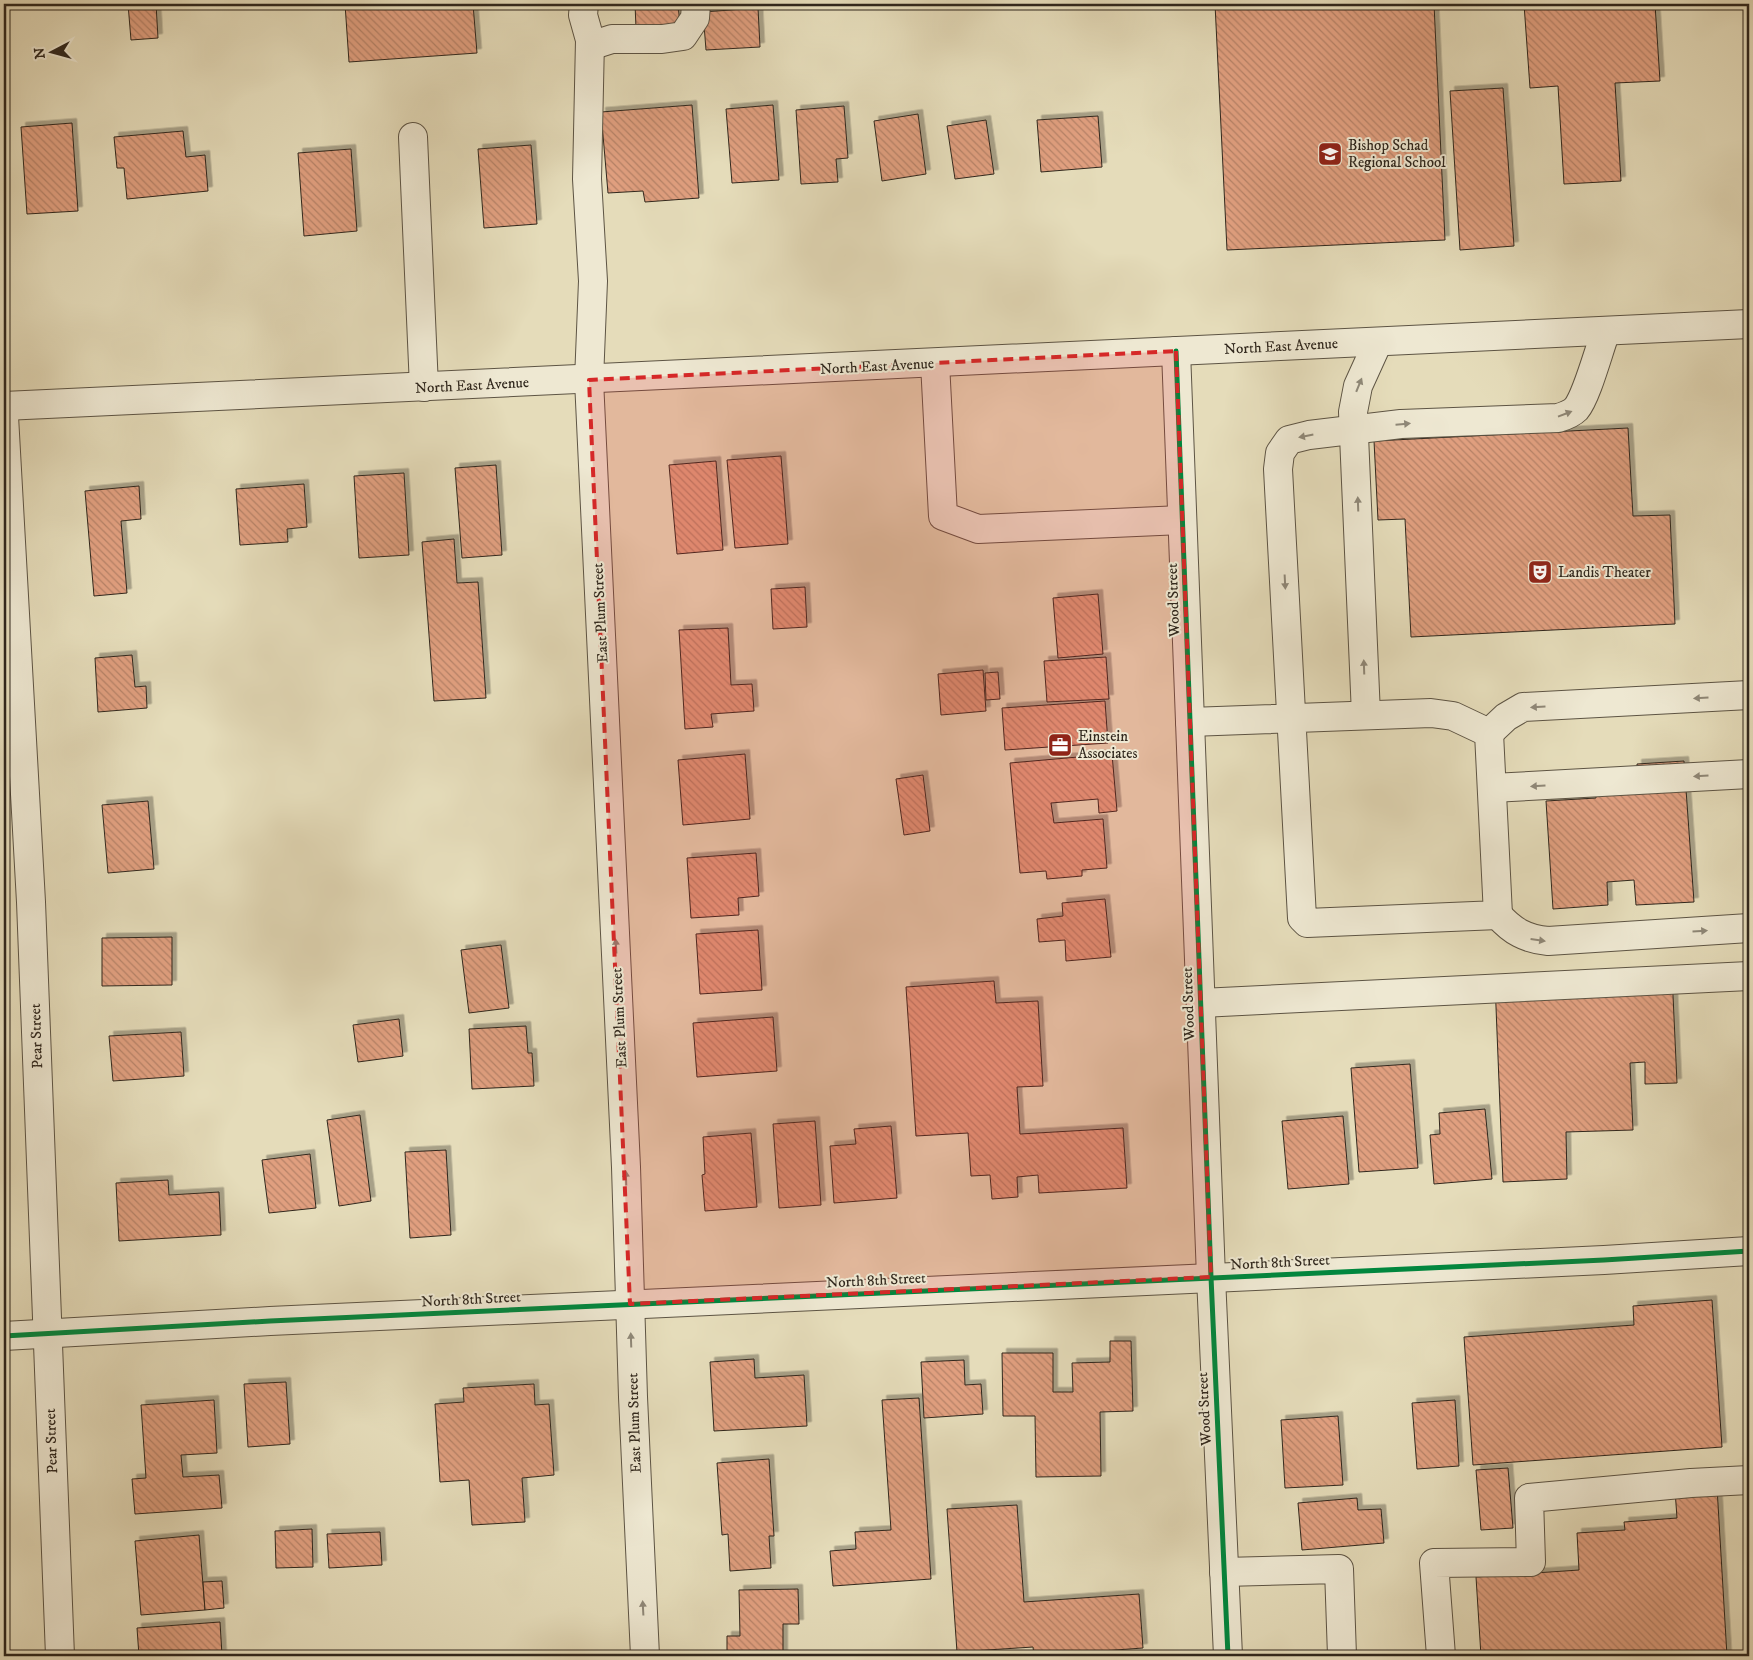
<svg xmlns="http://www.w3.org/2000/svg" width="1753" height="1660" font-family="'IM FELL DW Pica',serif">
  <style>
    .building { fill: url(#building-back-hatch); stroke: #30271d; filter: url(#shadow) }
    .lines { fill: none; stroke-linecap: round; stroke-linejoin: round }
    .minor-casing { stroke: #5d5444; stroke-width: 30 }
    .minor { stroke: #eee8d2; stroke-width: 28 }
    .cycleway-casing { stroke: #eee8d2; stroke-width: 8 }
    .cycleway { stroke: #00873e; stroke-width: 5 }
    .oneway { fill: #8f8878 }
    .marked { fill: #d62828; fill-opacity: 0.2; stroke: #d62828; stroke-width: 4; stroke-dasharray: 10 6; stroke-linejoin: round }
    .labels { text-anchor: middle; stroke-width: 4; stroke-linejoin: round; paint-order: stroke }
    .poi-label { font-size: 15px; fill: #30271d; stroke: #eee8d2; text-anchor: start }
    .street-label { font-size: 15px; fill: #30271d; stroke: #eee8d2 }
  </style>
  <defs>
    <pattern id="building-back-hatch" width="6" height="6" patternUnits="userSpaceOnUse" patternTransform="scale(1.25)"><rect width="6" height="6" fill="#e09f7f"/><path d="M-1 5l2 2M0 0l6 6M5-1l2 2" fill="none" stroke="#b68267"/></pattern>
    <filter id="shadow"><feDropShadow dx="4.5" dy="-4.5" stdDeviation="0" flood-color="#0004"/></filter>
  </defs>
  <rect width="100%" height="100%" fill="#e5dcba"/>
  <filter id="stains"><feTurbulence type="fractalNoise" baseFrequency=".004" numOctaves="4"/><feColorMatrix values="0 0 0 0 .2 0 0 0 0 .09 0 0 0 0 .02 0 0 0 .5 -.17"/></filter>
  <radialGradient id="worn" r=".72"><stop offset=".6" stop-color="#630" stop-opacity="0"/><stop offset="1" stop-color="#630" stop-opacity=".3"/></radialGradient>
  <g class="building">
    <polygon points="128,4 156,4 158,38 131,40"/>
    <polygon points="345,4 473,4 477,53 349,62"/>
    <polygon points="635,4 678,4 680,25 636,28"/>
    <polygon points="1215,4 1434,4 1445,240 1227,250"/>
    <polygon points="1524,4 1655,4 1660,81 1615,83 1621,181 1564,184 1558,86 1530,88"/>
    <polygon points="758,8 760,47 706,50 703,12"/>
    <polygon points="1503,88 1514,246 1460,250 1450,91"/>
    <polygon points="692,105 699,198 645,202 643,191 608,193 601,112"/>
    <polygon points="773,105 779,180 732,183 726,109"/>
    <polygon points="844,106 848,158 836,159 838,182 801,184 796,110"/>
    <polygon points="918,114 926,174 882,181 874,121"/>
    <polygon points="1098,116 1102,167 1041,172 1037,120"/>
    <polygon points="986,120 994,174 955,179 947,126"/>
    <polygon points="72,123 78,211 27,214 21,127"/>
    <polygon points="183,131 186,157 205,155 208,191 127,199 124,168 117,168 114,137"/>
    <polygon points="531,145 537,224 484,228 478,149"/>
    <polygon points="351,149 357,231 304,236 298,153"/>
    <polygon points="1628,428 1633,516 1670,515 1675,624 1411,637 1405,519 1378,520 1374,441"/>
    <polygon points="781,456 788,544 735,548 727,460"/>
    <polygon points="716,461 723,550 677,554 669,465"/>
    <polygon points="496,465 502,555 462,558 455,468"/>
    <polygon points="404,473 409,555 359,558 354,476"/>
    <polygon points="304,484 307,527 287,529 288,542 240,545 236,489"/>
    <polygon points="139,486 141,519 121,521 127,593 94,596 85,491"/>
    <polygon points="454,539 457,583 478,582 486,698 434,701 422,542"/>
    <polygon points="805,587 807,627 773,629 771,589"/>
    <polygon points="1098,594 1103,654 1058,658 1053,598"/>
    <polygon points="728,628 731,685 752,684 754,711 711,714 713,727 685,729 679,630"/>
    <polygon points="132,655 135,687 146,686 147,708 98,712 95,658"/>
    <polygon points="1106,657 1109,699 1047,702 1044,661"/>
    <polygon points="983,670 986,711 941,715 938,674"/>
    <polygon points="998,672 1000,699 986,700 985,673"/>
    <polygon points="1105,701 1108,743 1005,750 1002,708"/>
    <polygon points="745,754 750,819 683,825 678,760"/>
    <polygon points="1112,754 1117,811 1099,813 1098,799 1051,803 1054,823 1103,819 1107,868 1082,870 1082,876 1047,879 1046,871 1020,873 1010,763"/>
    <polygon points="1684,761 1694,902 1636,905 1634,880 1607,882 1608,905 1553,909 1546,801 1596,798 1595,779 1638,776 1637,764"/>
    <polygon points="923,775 930,831 904,835 896,779"/>
    <polygon points="148,801 154,869 108,873 102,805"/>
    <polygon points="756,853 759,896 738,898 739,915 691,918 687,858"/>
    <polygon points="1105,899 1111,957 1066,961 1065,940 1039,942 1037,919 1063,916 1062,903"/>
    <polygon points="758,930 762,990 700,994 696,934"/>
    <polygon points="172,937 172,985 102,986 102,938"/>
    <polygon points="501,945 509,1008 469,1013 461,950"/>
    <polygon points="1672,973 1677,1083 1645,1084 1645,1062 1630,1063 1633,1130 1566,1132 1567,1179 1503,1182 1495,982"/>
    <polygon points="994,981 996,1003 1038,1001 1043,1086 1017,1087 1020,1134 1123,1128 1127,1188 1039,1193 1038,1175 1017,1177 1018,1197 992,1199 990,1175 971,1176 968,1133 916,1136 906,987"/>
    <polygon points="773,1017 777,1071 697,1077 693,1023"/>
    <polygon points="399,1019 403,1056 358,1062 353,1025"/>
    <polygon points="526,1026 528,1053 532,1053 534,1086 472,1089 469,1029"/>
    <polygon points="181,1032 184,1076 113,1081 109,1036"/>
    <polygon points="1410,1064 1418,1168 1359,1172 1351,1068"/>
    <polygon points="1485,1109 1492,1179 1434,1184 1430,1135 1440,1134 1439,1113"/>
    <polygon points="360,1115 371,1201 339,1206 327,1120"/>
    <polygon points="1343,1116 1349,1184 1288,1189 1282,1121"/>
    <polygon points="815,1121 821,1205 779,1208 773,1124"/>
    <polygon points="891,1126 897,1198 834,1203 830,1146 856,1144 854,1129"/>
    <polygon points="751,1133 757,1207 705,1211 702,1175 705,1174 703,1137"/>
    <polygon points="446,1150 451,1235 410,1238 405,1152"/>
    <polygon points="310,1154 316,1208 269,1213 262,1160"/>
    <polygon points="168,1180 169,1195 219,1192 221,1235 119,1241 116,1183"/>
    <polygon points="1712,1300 1722,1447 1473,1465 1464,1337 1634,1325 1633,1306"/>
    <polygon points="1110,1341 1131,1341 1133,1411 1100,1412 1101,1476 1036,1477 1035,1416 1003,1416 1002,1353 1053,1353 1053,1392 1073,1392 1072,1363 1110,1362"/>
    <polygon points="754,1359 755,1378 804,1375 807,1426 714,1431 710,1362"/>
    <polygon points="964,1360 965,1385 981,1384 983,1414 924,1418 921,1362"/>
    <polygon points="286,1382 290,1444 248,1447 244,1384"/>
    <polygon points="534,1384 535,1405 549,1404 554,1475 522,1478 525,1522 472,1525 469,1480 440,1482 435,1404 464,1402 463,1388"/>
    <polygon points="919,1398 931,1579 833,1586 830,1551 856,1549 855,1532 891,1530 882,1400"/>
    <polygon points="214,1400 217,1453 181,1455 183,1477 219,1475 222,1508 135,1514 132,1479 146,1478 141,1405"/>
    <polygon points="1455,1400 1459,1466 1417,1469 1412,1403"/>
    <polygon points="1338,1416 1343,1485 1285,1488 1281,1420"/>
    <polygon points="769,1459 774,1536 769,1536 771,1568 730,1571 728,1534 722,1535 717,1463"/>
    <polygon points="1508,1468 1513,1528 1481,1530 1476,1470"/>
    <polygon points="1717,1487 1727,1656 1481,1656 1476,1577 1579,1570 1577,1533 1625,1530 1624,1522 1677,1518 1675,1490"/>
    <polygon points="1357,1498 1358,1510 1381,1509 1384,1543 1302,1550 1298,1503"/>
    <polygon points="1017,1505 1024,1602 1139,1594 1143,1648 1034,1656 1033,1647 957,1652 947,1509"/>
    <polygon points="312,1529 313,1567 276,1568 275,1531"/>
    <polygon points="380,1532 382,1565 329,1568 327,1534"/>
    <polygon points="199,1535 205,1610 141,1615 135,1541"/>
    <polygon points="222,1581 224,1608 205,1610 203,1582"/>
    <polygon points="798,1589 799,1624 783,1624 783,1655 727,1656 727,1636 740,1636 739,1590"/>
    <polygon points="220,1622 222,1655 139,1656 137,1628"/>
  </g>
  <g class="lines">
    <defs>
      <g id="minor">
        <polyline points="584,4 583,15 590,40 587,179 593,281 589,380 626,1167 633,1397 645,1656"/>
        <polyline points="590,46 612,39 662,39 683,36 695,18 696,4"/>
        <polyline points="413,137 424,387"/>
        <polyline points="1176,351 1211,1277 1228,1656"/>
        <polyline points="935,363 943,516 978,529 1182,520"/>
        <polyline points="4,406 1749,324"/>
        <polyline points="4,416 31,902 60,1656"/>
        <polyline points="1366,715 1353,412 1358,386 1378,342"/>
        <path d="M 1190,722 L 1431,713 L 1453,716 L 1489,733 L 1498,915 L 1307,923 L 1302,918 L 1278,469 L 1280,453 L 1289,440 L 1309,435 L 1401,424 L 1558,418 C 1565,416 1571,414 1576,409 C 1587,396 1599,349 1606,331"/>
        <polyline points="1489,733 1506,717 1523,707 1749,695"/>
        <polyline points="1492,788 1749,774"/>
        <path d="M 1498,915 C 1512,931 1526,939 1548,941 L 1749,928"/>
        <polyline points="1201,1003 1749,976"/>
        <polyline points="4,1336 270,1321 1604,1260 1749,1251"/>
        <polyline points="1224,1572 1339,1569 1342,1656"/>
        <polyline points="1441,1656 1434,1563 1531,1562 1529,1498 1691,1483 1749,1480"/>
      </g>
    </defs>
    <use href="#minor" class="minor-casing"/>
    <use href="#minor" class="minor"/>
    <defs>
      <g id="cycleway">
        <polyline points="1176,351 1211,1277 1228,1656"/>
        <polyline points="4,1336 270,1321 1604,1260 1749,1251"/>
      </g>
    </defs>
    <use href="#cycleway" class="cycleway-casing"/>
    <use href="#cycleway" class="cycleway"/>
  </g>
  <defs><path id="oneway-solid" d="M-6-.8H1V-3.2L6.5 0L1 3.2V.8H-6Z" transform="scale(1.25)"/></defs>
  <g class="oneway">
    <use href="#oneway-solid" transform="translate(1359 385) rotate(-68)"/>
    <use href="#oneway-solid" transform="translate(1565 414) rotate(-21)"/>
    <use href="#oneway-solid" transform="translate(1403 424) rotate(-5)"/>
    <use href="#oneway-solid" transform="translate(1306 436) rotate(169)"/>
    <use href="#oneway-solid" transform="translate(1358 504) rotate(-92)"/>
    <use href="#oneway-solid" transform="translate(1285 582) rotate(87)"/>
    <use href="#oneway-solid" transform="translate(1364 667) rotate(-92)"/>
    <use href="#oneway-solid" transform="translate(1701 698) rotate(177)"/>
    <use href="#oneway-solid" transform="translate(1538 707) rotate(177)"/>
    <use href="#oneway-solid" transform="translate(1701 776) rotate(177)"/>
    <use href="#oneway-solid" transform="translate(1538 786) rotate(177)"/>
    <use href="#oneway-solid" transform="translate(1700 931) rotate(-4)"/>
    <use href="#oneway-solid" transform="translate(1538 940) rotate(8)"/>
    <use href="#oneway-solid" transform="translate(616 946) rotate(-93)"/>
    <use href="#oneway-solid" transform="translate(626 1178) rotate(-92)"/>
    <use href="#oneway-solid" transform="translate(631 1340) rotate(-92)"/>
    <use href="#oneway-solid" transform="translate(643 1608) rotate(-93)"/>
  </g>
  <path class="marked" d="M 1176,351 L 1211,1277 L 630,1304 L 589,380 Z"/>
  <defs>
    <symbol id="school-square" viewBox="-11 -11 22 22"><rect x="-9" y="-9" width="18" height="18" rx="4" fill="#8f2418" stroke="#eee8d2"/><path d="M0-5L7-2L0 1L-7-2ZM-4 1L0 2.5L4 1V4Q0 6-4 4Z" fill="#fff"/></symbol>
    <symbol id="theatre-square" viewBox="-11 -11 22 22"><rect x="-9" y="-9" width="18" height="18" rx="4" fill="#8f2418" stroke="#eee8d2"/><path d="M-5-5.5Q0-4 5-5.5V0Q5 5 0 6Q-5 5-5 0ZM-3.3-2.5H-1v1.5H-3.3ZM1-2.5H3.3v1.5H1ZM-2.8 1Q0 5.5 2.8 1Z" fill="#fff"/></symbol>
    <symbol id="office-square" viewBox="-11 -11 22 22"><rect x="-9" y="-9" width="18" height="18" rx="4" fill="#8f2418" stroke="#eee8d2"/><path d="M-6-3h4V-5.5h4V-3h4V5H-6ZM-1-4.5V-3h2v-1.5ZM-6 0V1H6V0Z" fill="#fff"/></symbol>
  </defs>
  <g fill-rule="evenodd">
    <use href="#school-square" x="1316" y="140" width="28" height="28"/>
    <use href="#theatre-square" x="1526" y="558" width="28" height="28"/>
    <use href="#office-square" x="1046" y="731" width="28" height="28"/>
  </g>
  <g class="labels">
    <g class="poi-label">
      <text x="1348" y="150">Bishop Schad<tspan x="1348" dy="17">Regional School</tspan></text>
      <text x="1558" y="577">Landis Theater</text>
      <text x="1078" y="741">Einstein<tspan x="1078" dy="17">Associates</tspan></text>
    </g>
    <g class="street-label">
      <text transform="translate(1281 346) rotate(-3)" y="5">North East Avenue</text>
      <text transform="translate(877 366) rotate(-3)" y="5">North East Avenue</text>
      <text transform="translate(472 385) rotate(-3)" y="5">North East Avenue</text>
      <text transform="translate(1173 600) rotate(-92)" y="5">Wood Street</text>
      <text transform="translate(600 613) rotate(-93)" y="5">East Plum Street</text>
      <text transform="translate(1188 1004) rotate(-92)" y="5">Wood Street</text>
      <text transform="translate(619 1018) rotate(-93)" y="5">East Plum Street</text>
      <text transform="translate(36 1036) rotate(-92)" y="5">Pear Street</text>
      <text transform="translate(1280 1262) rotate(-3)" y="5">North 8th Street</text>
      <text transform="translate(876 1280) rotate(-3)" y="5">North 8th Street</text>
      <text transform="translate(471 1299) rotate(-3)" y="5">North 8th Street</text>
      <text transform="translate(1204 1409) rotate(-93)" y="5">Wood Street</text>
      <text transform="translate(634 1423) rotate(-92)" y="5">East Plum Street</text>
      <text transform="translate(51 1441) rotate(-92)" y="5">Pear Street</text>
    </g>
  </g>
  <rect width="1753" height="1660" fill="none" stroke="#e5dcba" stroke-width="20"/>
  <rect x="5" y="5" width="1743" height="1650" fill="none" stroke="#30271d" stroke-width="2.5"/>
  <rect x="10" y="10" width="1733" height="1640" fill="none" stroke="#30271d"/>
  <g transform="translate(52 52) rotate(264)" stroke="#eee8d2" stroke-width="4" paint-order="stroke">
  <path d="M0-4L9 19L0 12L-9 19Z" fill="#30271d"/>
  <text y="-8" font-size="14" font-weight="bold" text-anchor="middle" fill="#30271d">N</text>
  </g>
  <rect width="100%" height="100%" filter="url(#stains)"/>
  <rect width="100%" height="100%" fill="url(#worn)"/>
</svg>
